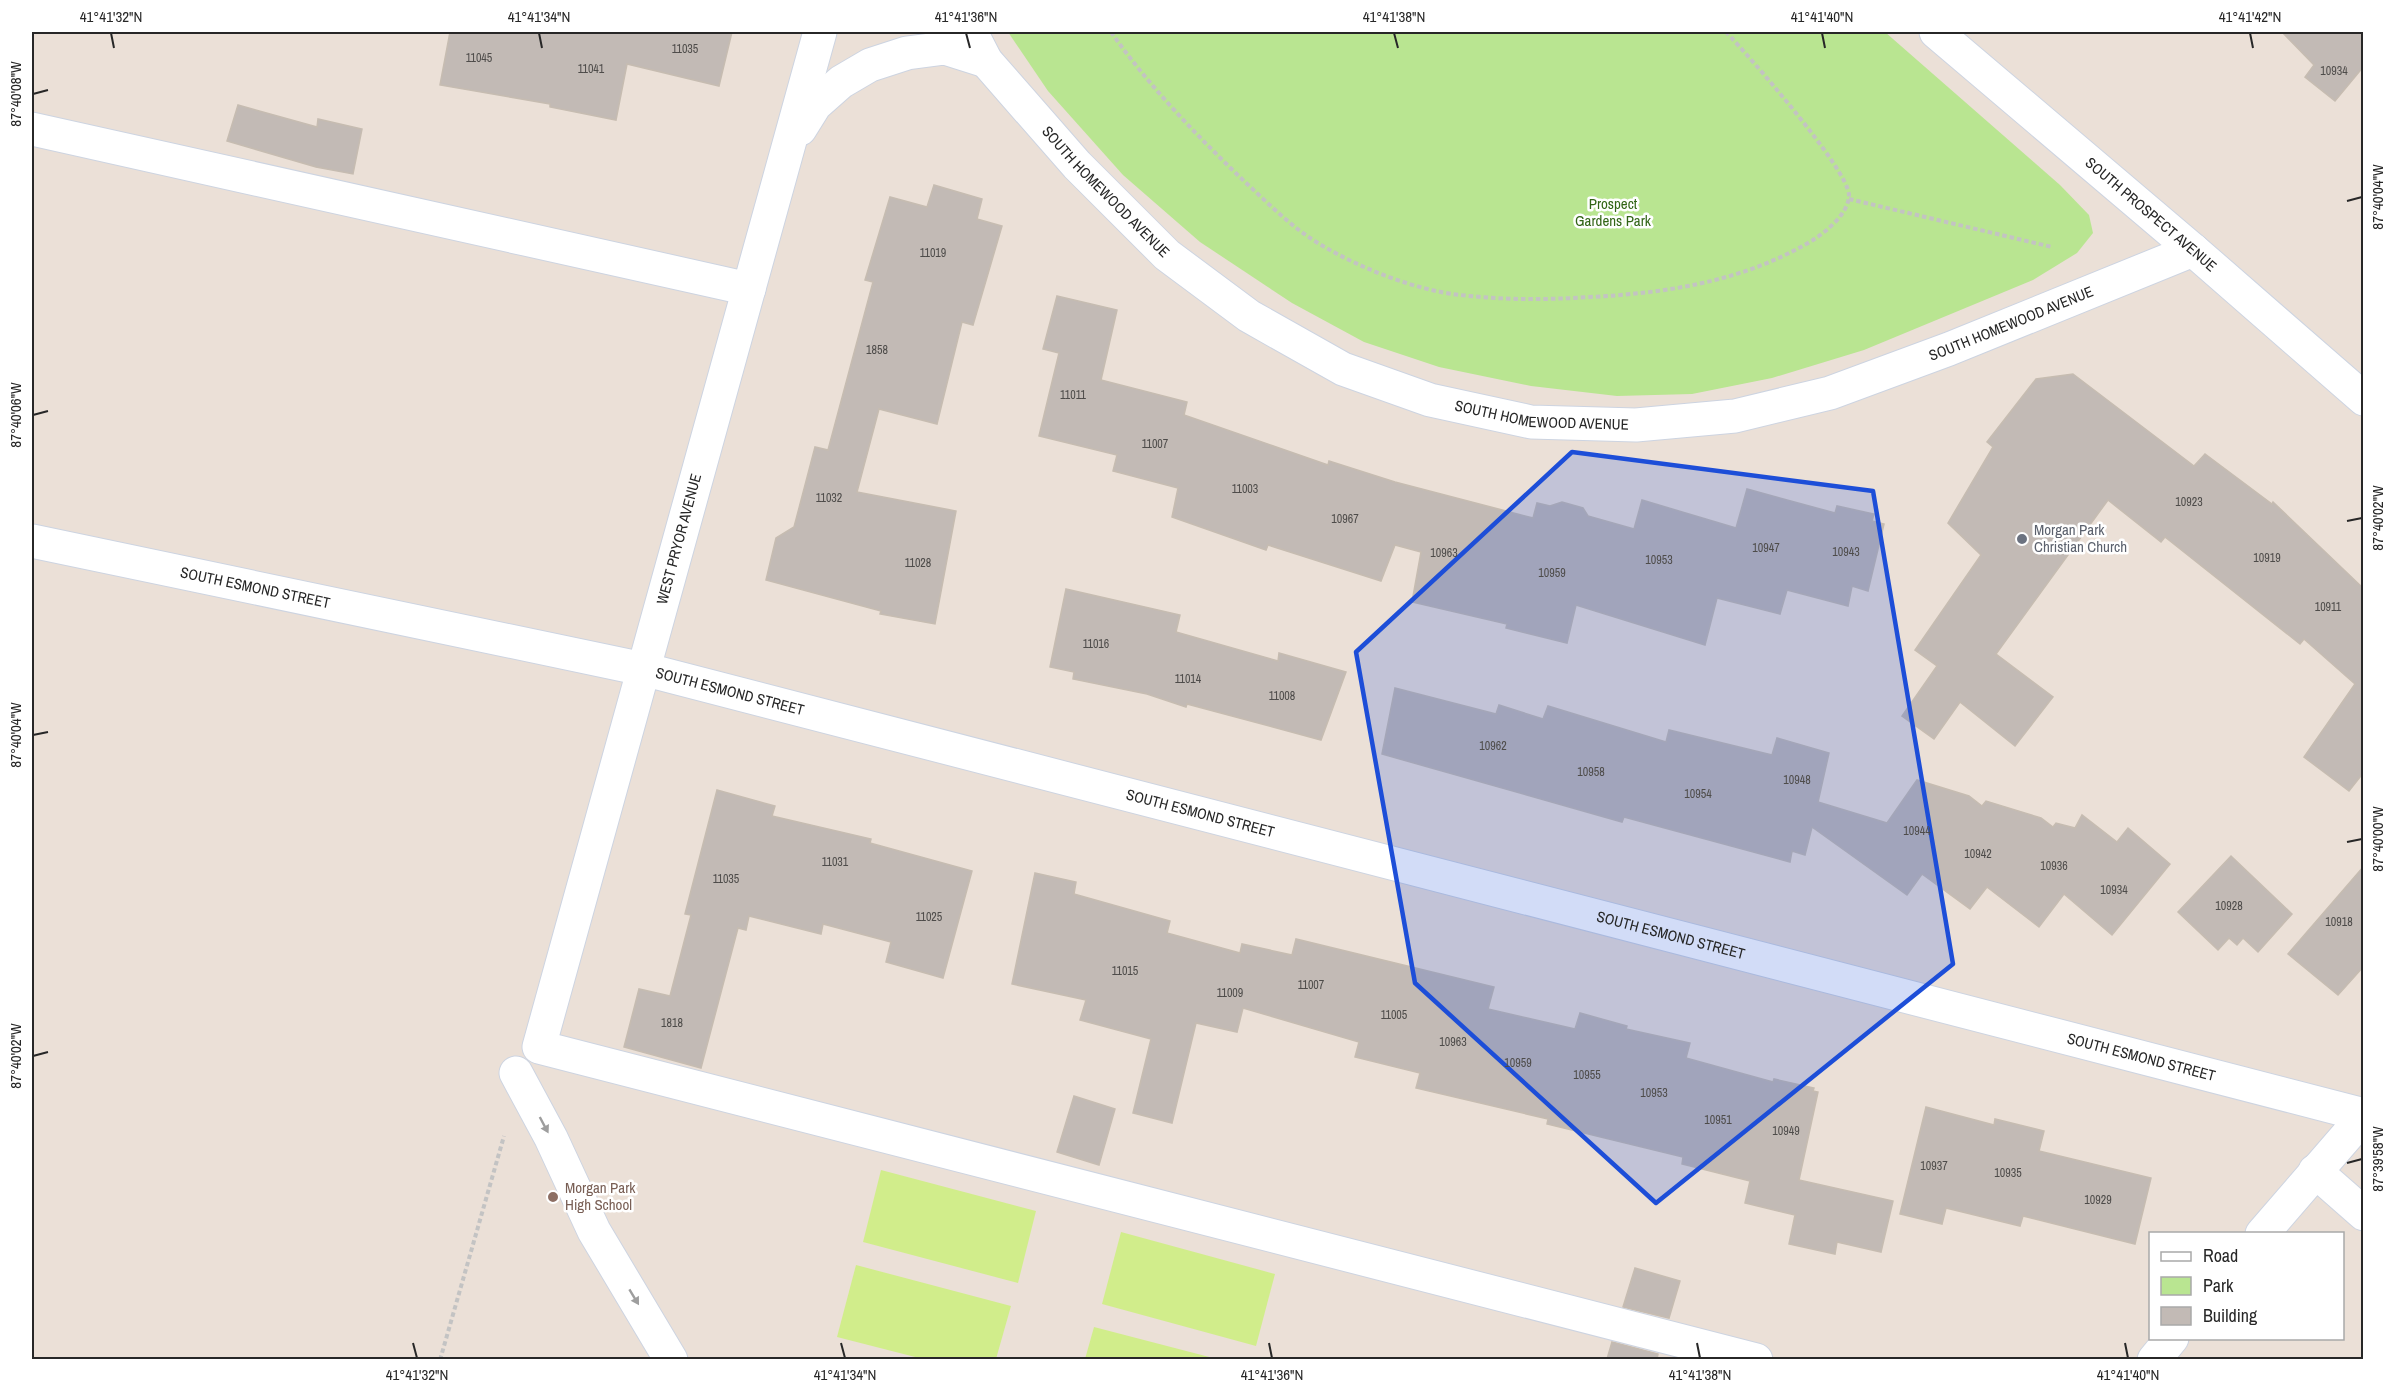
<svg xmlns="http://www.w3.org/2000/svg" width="2395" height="1391" font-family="'Archivo Narrow',sans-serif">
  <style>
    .green { fill: #b9e591 }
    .pitch { fill: #d1ed8b }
    .building { fill: #c2bab5; stroke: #c6bcb1; stroke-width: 1.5 }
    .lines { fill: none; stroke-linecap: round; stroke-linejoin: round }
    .minor-casing { stroke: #cdd4e1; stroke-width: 35 }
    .path { stroke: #c3c3c3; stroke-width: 4; stroke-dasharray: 4.5 3; stroke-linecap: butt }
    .minor { stroke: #fff; stroke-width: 33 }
    .oneway { fill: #9e9e9e }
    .marked { fill: #1d4ed8; fill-opacity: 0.2; stroke: #1d4ed8; stroke-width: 4.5; stroke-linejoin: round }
    .ticks { fill: none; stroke: #272727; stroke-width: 2 }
    .worship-dot { fill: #6b7280; stroke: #fff; stroke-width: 2 }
    .education-dot { fill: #8d6e63; stroke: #fff; stroke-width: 2 }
    .labels { text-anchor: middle; stroke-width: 5; stroke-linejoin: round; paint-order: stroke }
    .number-label { font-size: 12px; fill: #4e4c4a }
    .street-label { font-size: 15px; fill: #272727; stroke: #fff }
    .park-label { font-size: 15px; fill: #326516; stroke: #fff }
    .worship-label { font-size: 15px; fill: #5b616d; stroke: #fff; text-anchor: start }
    .education-label { font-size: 15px; fill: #785e54; stroke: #fff; text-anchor: start }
    .neatline { fill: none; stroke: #272727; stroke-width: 2 }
    .ticks-label { font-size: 15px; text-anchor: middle; fill: #272727 }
  </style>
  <rect width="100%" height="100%" fill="#ebe0d7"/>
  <polygon class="green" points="1008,32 1885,32 2060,185 2089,215 2093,233 2077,253 2033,280 1864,350 1772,378 1692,394 1617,396 1531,386 1439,367 1364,342 1292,303 1200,242 1123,175 1048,91"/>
  <g class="pitch">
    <polygon points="881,1170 1036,1211 1018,1283 863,1242"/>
    <polygon points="1121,1232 1275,1274 1256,1346 1102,1304"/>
    <polygon points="856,1265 1011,1306 996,1359 923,1359 837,1337"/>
    <polygon points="1094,1327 1217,1359 1085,1359"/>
  </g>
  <g class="building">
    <polygon points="450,32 732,32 719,86 627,64 616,120 550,107 550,104 440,85"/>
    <polygon points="2282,32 2364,32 2364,66 2335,101 2305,77 2314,65"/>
    <polygon points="238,105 317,127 318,119 362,129 353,174 316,167 227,141"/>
    <polygon points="934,185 982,199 977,219 1002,226 973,325 962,322 937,424 879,409 857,492 956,511 935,624 880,614 881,611 766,580 776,538 794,527 815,447 828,450 873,282 865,280 890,197 927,207"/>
    <polygon points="1057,296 1117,310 1101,380 1187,402 1184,415 1328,465 1329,461 1395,482 1533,518 1537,503 1550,506 1562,502 1583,508 1588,516 1634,529 1642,500 1736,528 1747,489 1835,513 1837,506 1874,514 1872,521 1884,524 1868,591 1852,586 1848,606 1787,590 1780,614 1717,598 1705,645 1576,605 1567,643 1506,628 1507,624 1412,602 1421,552 1395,545 1381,581 1268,545 1266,550 1172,517 1178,488 1113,471 1117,455 1039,436 1059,353 1043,349"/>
    <polygon points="2073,374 2194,466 2205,454 2272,504 2273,502 2364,589 2364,772 2349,791 2304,757 2355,684 2304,639 2300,644 2165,537 2161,542 2108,500 1996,654 2053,697 2015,746 1960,702 1934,739 1902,716 1937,666 1915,650 1981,555 1948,523 1993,447 1987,442 2036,379"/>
    <polygon points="1066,589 1180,615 1176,632 1278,661 1279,653 1346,672 1321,740 1187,704 1186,707 1147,694 1073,679 1074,672 1050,667"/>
    <polygon points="1395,688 1496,714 1499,705 1543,719 1548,706 1666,742 1669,730 1772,755 1777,738 1829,753 1818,802 1887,823 1917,780 1969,796 1982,806 1986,801 2041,818 2053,827 2056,823 2075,828 2082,815 2117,842 2128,828 2170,864 2112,935 2064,894 2039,927 1987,887 1970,909 1922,874 1907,895 1812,827 1805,855 1792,851 1790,862 1624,817 1622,822 1382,754"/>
    <polygon points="717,790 775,806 772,816 871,839 870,843 972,871 943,978 886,962 891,942 823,924 821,934 749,916 746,930 738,928 701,1068 624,1047 639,989 670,996 691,915 685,914"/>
    <polygon points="2231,856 2292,914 2258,952 2243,938 2237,945 2229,938 2218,950 2178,912"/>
    <polygon points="2364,866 2364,966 2338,995 2288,954"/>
    <polygon points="1035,873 1076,882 1074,894 1170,921 1167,933 1240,953 1242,944 1292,955 1296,939 1494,987 1488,1009 1575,1029 1580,1013 1627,1026 1626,1029 1690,1043 1686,1058 1773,1082 1774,1079 1814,1088 1813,1091 1818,1092 1799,1180 1893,1201 1881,1252 1837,1242 1835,1254 1789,1244 1795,1215 1745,1203 1750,1181 1682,1164 1683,1157 1547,1124 1548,1119 1416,1088 1420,1073 1355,1057 1359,1042 1243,1008 1237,1032 1196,1023 1172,1123 1133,1113 1151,1039 1080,1020 1086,1000 1012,984"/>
    <polygon points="1074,1096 1115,1109 1099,1165 1057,1152"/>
    <polygon points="1926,1107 1994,1125 1995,1119 2044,1131 2039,1151 2151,1178 2135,1244 2023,1216 2020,1226 1946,1208 1942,1224 1900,1214"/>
    <polygon points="1635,1268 1680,1281 1669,1318 1623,1307"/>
    <polygon points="1612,1342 1658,1354 1657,1359 1607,1359"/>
  </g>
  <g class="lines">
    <defs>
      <g id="minor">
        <polyline points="820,32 539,1047 1756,1360"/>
        <path id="s1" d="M 971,32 L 986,61 L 1077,165 L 1167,255 L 1249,316 L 1343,369 L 1430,400 L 1531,422 L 1636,425 L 1735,416 L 1830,393 L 1949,349 L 2193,250"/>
        <path id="s2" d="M 1936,32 L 2193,250 L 2364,399"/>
        <polyline points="32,129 749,289"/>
        <polyline points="800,129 815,105 841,82 870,65 907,53 945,48 986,61"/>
        <path id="s3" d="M 32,541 L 643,669 L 2364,1115"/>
        <polyline points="516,1073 551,1138 594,1231 671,1360"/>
        <polyline points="2315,1171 2364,1214"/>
        <polyline points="2262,1234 2364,1116"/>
        <polyline points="2154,1360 2172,1338"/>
      </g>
    </defs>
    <use href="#minor" class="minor-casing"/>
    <g class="path">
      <path d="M 1111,32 C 1149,86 1196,135 1244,181 C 1269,204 1293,229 1323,246 C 1362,269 1416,290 1460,295 C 1505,300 1545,300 1590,297 C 1668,293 1745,281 1813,240 C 1827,231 1849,213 1849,195 C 1848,169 1749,56 1726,32"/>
      <polyline points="1849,199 2052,247"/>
      <polyline points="440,1360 504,1136"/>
    </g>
    <use href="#minor" class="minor"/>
  </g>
  <defs><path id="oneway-solid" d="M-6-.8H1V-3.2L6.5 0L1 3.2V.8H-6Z" transform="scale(1.5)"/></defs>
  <g class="oneway">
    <use href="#oneway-solid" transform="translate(544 1125) rotate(62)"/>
    <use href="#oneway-solid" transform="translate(634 1297) rotate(59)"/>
  </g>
  <path class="marked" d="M 1572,452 L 1873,491 L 1953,964 L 1656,1203 L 1415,983 L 1356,652 Z"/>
  <path class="ticks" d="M 111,33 L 114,48M 539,33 L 542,48M 966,33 L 970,48M 1394,33 L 1398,48M 1822,33 L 1825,48M 2250,33 L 2253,48M 33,94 L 48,90M 2347,201 L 2362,197M 33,415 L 48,411M 2347,521 L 2362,518M 33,735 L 48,732M 2347,842 L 2362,839M 33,1056 L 48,1052M 2347,1163 L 2362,1159M 413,1343 L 417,1358M 841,1343 L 845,1358M 1269,1343 L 1272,1358M 1697,1343 L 1700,1358M 2125,1343 L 2128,1358"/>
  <circle class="worship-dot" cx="2022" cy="539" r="6"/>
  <circle class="education-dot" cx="553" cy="1197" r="6"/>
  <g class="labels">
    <g class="number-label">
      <text x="685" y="53">11035</text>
      <text x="479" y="62">11045</text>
      <text x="591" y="73">11041</text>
      <text x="2334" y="75">10934</text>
      <text x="933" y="257">11019</text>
      <text x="877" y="354">1858</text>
      <text x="1073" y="399">11011</text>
      <text x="1155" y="448">11007</text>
      <text x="1245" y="493">11003</text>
      <text x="829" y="502">11032</text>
      <text x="2189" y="506">10923</text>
      <text x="1345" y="523">10967</text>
      <text x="1766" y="552">10947</text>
      <text x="1846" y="556">10943</text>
      <text x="1444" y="557">10963</text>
      <text x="2267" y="562">10919</text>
      <text x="1659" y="564">10953</text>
      <text x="918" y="567">11028</text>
      <text x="1552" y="577">10959</text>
      <text x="2328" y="611">10911</text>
      <text x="1096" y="648">11016</text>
      <text x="1188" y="683">11014</text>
      <text x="1282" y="700">11008</text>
      <text x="1493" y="750">10962</text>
      <text x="1591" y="776">10958</text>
      <text x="1797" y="784">10948</text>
      <text x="1698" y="798">10954</text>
      <text x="1917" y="835">10944</text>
      <text x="1978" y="858">10942</text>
      <text x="835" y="866">11031</text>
      <text x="2054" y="870">10936</text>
      <text x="726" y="883">11035</text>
      <text x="2114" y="894">10934</text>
      <text x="2229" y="910">10928</text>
      <text x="929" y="921">11025</text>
      <text x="2339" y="926">10918</text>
      <text x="1125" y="975">11015</text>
      <text x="1311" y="989">11007</text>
      <text x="1230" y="997">11009</text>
      <text x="1394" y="1019">11005</text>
      <text x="672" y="1027">1818</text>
      <text x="1453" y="1046">10963</text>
      <text x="1518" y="1067">10959</text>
      <text x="1587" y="1079">10955</text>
      <text x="1654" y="1097">10953</text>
      <text x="1718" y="1124">10951</text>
      <text x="1786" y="1135">10949</text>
      <text x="1934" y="1170">10937</text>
      <text x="2008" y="1177">10935</text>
      <text x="2098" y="1204">10929</text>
    </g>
    <g class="street-label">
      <text dy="5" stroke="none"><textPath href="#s1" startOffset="210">SOUTH HOMEWOOD AVENUE</textPath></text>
      <text dy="5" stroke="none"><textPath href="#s2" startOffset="282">SOUTH PROSPECT AVENUE</textPath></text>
      <text dy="5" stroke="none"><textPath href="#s1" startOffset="1200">SOUTH HOMEWOOD AVENUE</textPath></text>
      <text dy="5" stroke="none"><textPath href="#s1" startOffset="714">SOUTH HOMEWOOD AVENUE</textPath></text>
      <text transform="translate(679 539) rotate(-75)" y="5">WEST PRYOR AVENUE</text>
      <text dy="5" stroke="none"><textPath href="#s3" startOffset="228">SOUTH ESMOND STREET</textPath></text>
      <text dy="5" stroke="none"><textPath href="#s3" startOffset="714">SOUTH ESMOND STREET</textPath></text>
      <text dy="5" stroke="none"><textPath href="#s3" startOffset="1200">SOUTH ESMOND STREET</textPath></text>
      <text dy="5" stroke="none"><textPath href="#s3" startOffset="1686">SOUTH ESMOND STREET</textPath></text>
      <text dy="5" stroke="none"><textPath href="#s3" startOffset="2172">SOUTH ESMOND STREET</textPath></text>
    </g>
    <g class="park-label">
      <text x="1613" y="209">Prospect<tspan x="1613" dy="17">Gardens Park</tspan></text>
    </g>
    <g class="worship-label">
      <text x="2034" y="535">Morgan Park<tspan x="2034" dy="17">Christian Church</tspan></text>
    </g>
    <g class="education-label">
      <text x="565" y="1193">Morgan Park<tspan x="565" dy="17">High School</tspan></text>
    </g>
  </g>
  <rect width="2395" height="1391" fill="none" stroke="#ffffff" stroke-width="66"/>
  <rect x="2149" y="1232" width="195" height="108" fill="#ffffff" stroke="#a9a9a9" stroke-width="1.5"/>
  <rect x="2161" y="1252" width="30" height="9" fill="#ffffff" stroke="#a9a9a9" stroke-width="1.5"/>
  <text x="2203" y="1262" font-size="18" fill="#272727">Road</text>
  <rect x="2161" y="1277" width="30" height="18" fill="#b9e591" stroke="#a9a9a9" stroke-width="1.5"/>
  <text x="2203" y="1292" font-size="18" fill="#272727">Park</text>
  <rect x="2161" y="1307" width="30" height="18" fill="#c2bab5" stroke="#a9a9a9" stroke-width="1.5"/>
  <text x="2203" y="1322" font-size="18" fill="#272727">Building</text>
  <rect x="33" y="33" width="2329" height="1325" class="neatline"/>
  <g class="ticks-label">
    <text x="111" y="22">41°41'32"N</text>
    <text x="539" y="22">41°41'34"N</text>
    <text x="966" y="22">41°41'36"N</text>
    <text x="1394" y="22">41°41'38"N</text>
    <text x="1822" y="22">41°41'40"N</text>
    <text x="2250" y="22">41°41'42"N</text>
    <text transform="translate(16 94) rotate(-90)" y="5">87°40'08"W</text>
    <text transform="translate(2378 197) rotate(-90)" y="5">87°40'04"W</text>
    <text transform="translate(16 415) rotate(-90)" y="5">87°40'06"W</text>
    <text transform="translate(2378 518) rotate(-90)" y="5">87°40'02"W</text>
    <text transform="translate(16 735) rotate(-90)" y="5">87°40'04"W</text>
    <text transform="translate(2378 839) rotate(-90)" y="5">87°40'00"W</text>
    <text transform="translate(16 1056) rotate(-90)" y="5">87°40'02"W</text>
    <text transform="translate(2378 1159) rotate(-90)" y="5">87°39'58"W</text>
    <text x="417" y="1380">41°41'32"N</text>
    <text x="845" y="1380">41°41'34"N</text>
    <text x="1272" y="1380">41°41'36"N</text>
    <text x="1700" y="1380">41°41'38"N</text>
    <text x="2128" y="1380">41°41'40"N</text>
  </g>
</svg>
